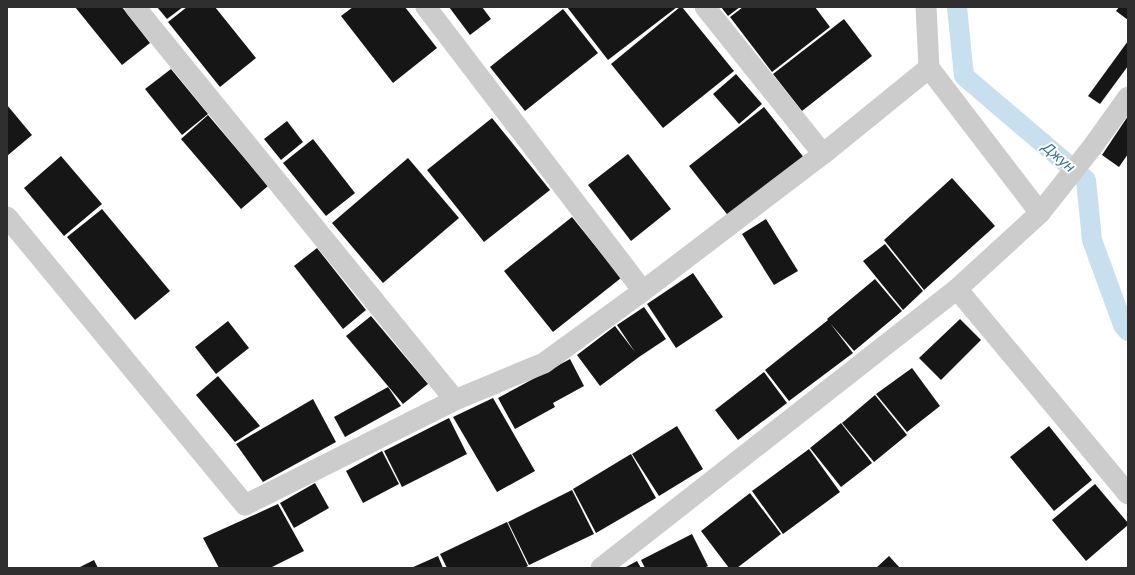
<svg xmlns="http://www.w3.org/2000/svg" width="1135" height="575" font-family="'Space Grotesk',sans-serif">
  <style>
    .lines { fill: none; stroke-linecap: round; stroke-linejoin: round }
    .canal { stroke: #c7dfee; stroke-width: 20 }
    .building { fill: #161616 }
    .minor { stroke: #ccc; stroke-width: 21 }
    .labels { text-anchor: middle; stroke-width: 4; stroke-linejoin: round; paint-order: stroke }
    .water-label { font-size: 15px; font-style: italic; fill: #387396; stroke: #fff }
  </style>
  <rect width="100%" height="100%" fill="#fff"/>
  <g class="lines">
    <polyline class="canal" points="957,7 964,76 1086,180 1092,240 1123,325 1128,331"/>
  </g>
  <g class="building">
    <polygon points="75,7 122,7 150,43 122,65"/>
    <polygon points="157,7 183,7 167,19"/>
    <polygon points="187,7 215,7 256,58 220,87 168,22"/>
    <polygon points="353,7 405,7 437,48 393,83 341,16"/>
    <polygon points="449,7 482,7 491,19 470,35"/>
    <polygon points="567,7 677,7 608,60"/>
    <polygon points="680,7 682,7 734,71 663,128 611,64"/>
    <polygon points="721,7 740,7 728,16"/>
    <polygon points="743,7 815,7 830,27 772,72 730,17"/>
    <polygon points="1119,7 1128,7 1128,20 1116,11"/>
    <polygon points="563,9 598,53 525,111 490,67"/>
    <polygon points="844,19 872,56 802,111 773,74"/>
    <polygon points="1128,41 1128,66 1100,104 1088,96"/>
    <polygon points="171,69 208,114 182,135 145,89"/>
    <polygon points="736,74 762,104 739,124 713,94"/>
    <polygon points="7,105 32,135 7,156"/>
    <polygon points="764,107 805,159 730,218 689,166"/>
    <polygon points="208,115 268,186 241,209 181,139"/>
    <polygon points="1128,116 1128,154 1119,167 1102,155"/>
    <polygon points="492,118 550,190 484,242 427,170"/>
    <polygon points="287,121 303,142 281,160 264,139"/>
    <polygon points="313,139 355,193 326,216 283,163"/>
    <polygon points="628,154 671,209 631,241 588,185"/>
    <polygon points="61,156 102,204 64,236 24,188"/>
    <polygon points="408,158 459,218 383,283 332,223"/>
    <polygon points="952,178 995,226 924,290 884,240"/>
    <polygon points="102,209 170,291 135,320 67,237"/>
    <polygon points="572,217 621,278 553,332 504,271"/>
    <polygon points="766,219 798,271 774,285 742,234"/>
    <polygon points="885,244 923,291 903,310 863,261"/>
    <polygon points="317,248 366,310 343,329 294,266"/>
    <polygon points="693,273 723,317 676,348 647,304"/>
    <polygon points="875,279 902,311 854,351 830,323 853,353 789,401 765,370 828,320 827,319"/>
    <polygon points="644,307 666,339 639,357 600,386 577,355 615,326 635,352 617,325"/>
    <polygon points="371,316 428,384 403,404 346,336"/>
    <polygon points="960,319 981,340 941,380 919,358"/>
    <polygon points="228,321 249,348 216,374 195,347"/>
    <polygon points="570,359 584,386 553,403 555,407 515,429 498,398"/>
    <polygon points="912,368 940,406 907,432 876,394"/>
    <polygon points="764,372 787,403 738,440 715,410"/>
    <polygon points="218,376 260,426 235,442 196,395"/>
    <polygon points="388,387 401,406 345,437 334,417"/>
    <polygon points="875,395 907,435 874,462 842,423"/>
    <polygon points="493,398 535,471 497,492 453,417"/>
    <polygon points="313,399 336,442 263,482 236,444"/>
    <polygon points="449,418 467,454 402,487 384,451"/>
    <polygon points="841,423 872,463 841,487 810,448"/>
    <polygon points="677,426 703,469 659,496 632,454"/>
    <polygon points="1049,426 1092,480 1054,511 1010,457"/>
    <polygon points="809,449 840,492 783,534 752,491"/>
    <polygon points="382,451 399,484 363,503 346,471"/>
    <polygon points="631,454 656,498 596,533 573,489"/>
    <polygon points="315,483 329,508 294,528 280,503"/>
    <polygon points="1095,484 1128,523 1128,525 1086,561 1052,520"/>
    <polygon points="572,490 594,534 529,565 508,522"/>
    <polygon points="750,493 781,534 737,568 729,568 701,531"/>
    <polygon points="278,504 304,551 270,568 219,568 203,538"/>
    <polygon points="507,522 528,566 524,568 447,568 440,554"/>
    <polygon points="692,534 708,566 704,568 645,568 641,560"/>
    <polygon points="438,556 443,568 411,568"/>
    <polygon points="889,556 900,568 876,568"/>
    <polygon points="94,560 98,568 78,568"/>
    <polygon points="637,561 641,568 624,568"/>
  </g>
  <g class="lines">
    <g class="minor">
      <polyline points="135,7 455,400"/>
      <polyline points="426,7 643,291"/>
      <polyline points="705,7 823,154"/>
      <polyline points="926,7 929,68 1040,213"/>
      <polyline points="7,217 245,505 455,400 544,363 643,291 823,154 929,68"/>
      <polyline points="957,289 1128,494"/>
      <polyline points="601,568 957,289 1040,213 1093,146 1128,97"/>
    </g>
  </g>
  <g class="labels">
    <g class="water-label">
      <text transform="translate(1059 157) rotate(41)" y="5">Джун</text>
    </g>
  </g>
  <rect width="1135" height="575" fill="none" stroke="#2f2f2f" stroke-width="16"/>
</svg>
